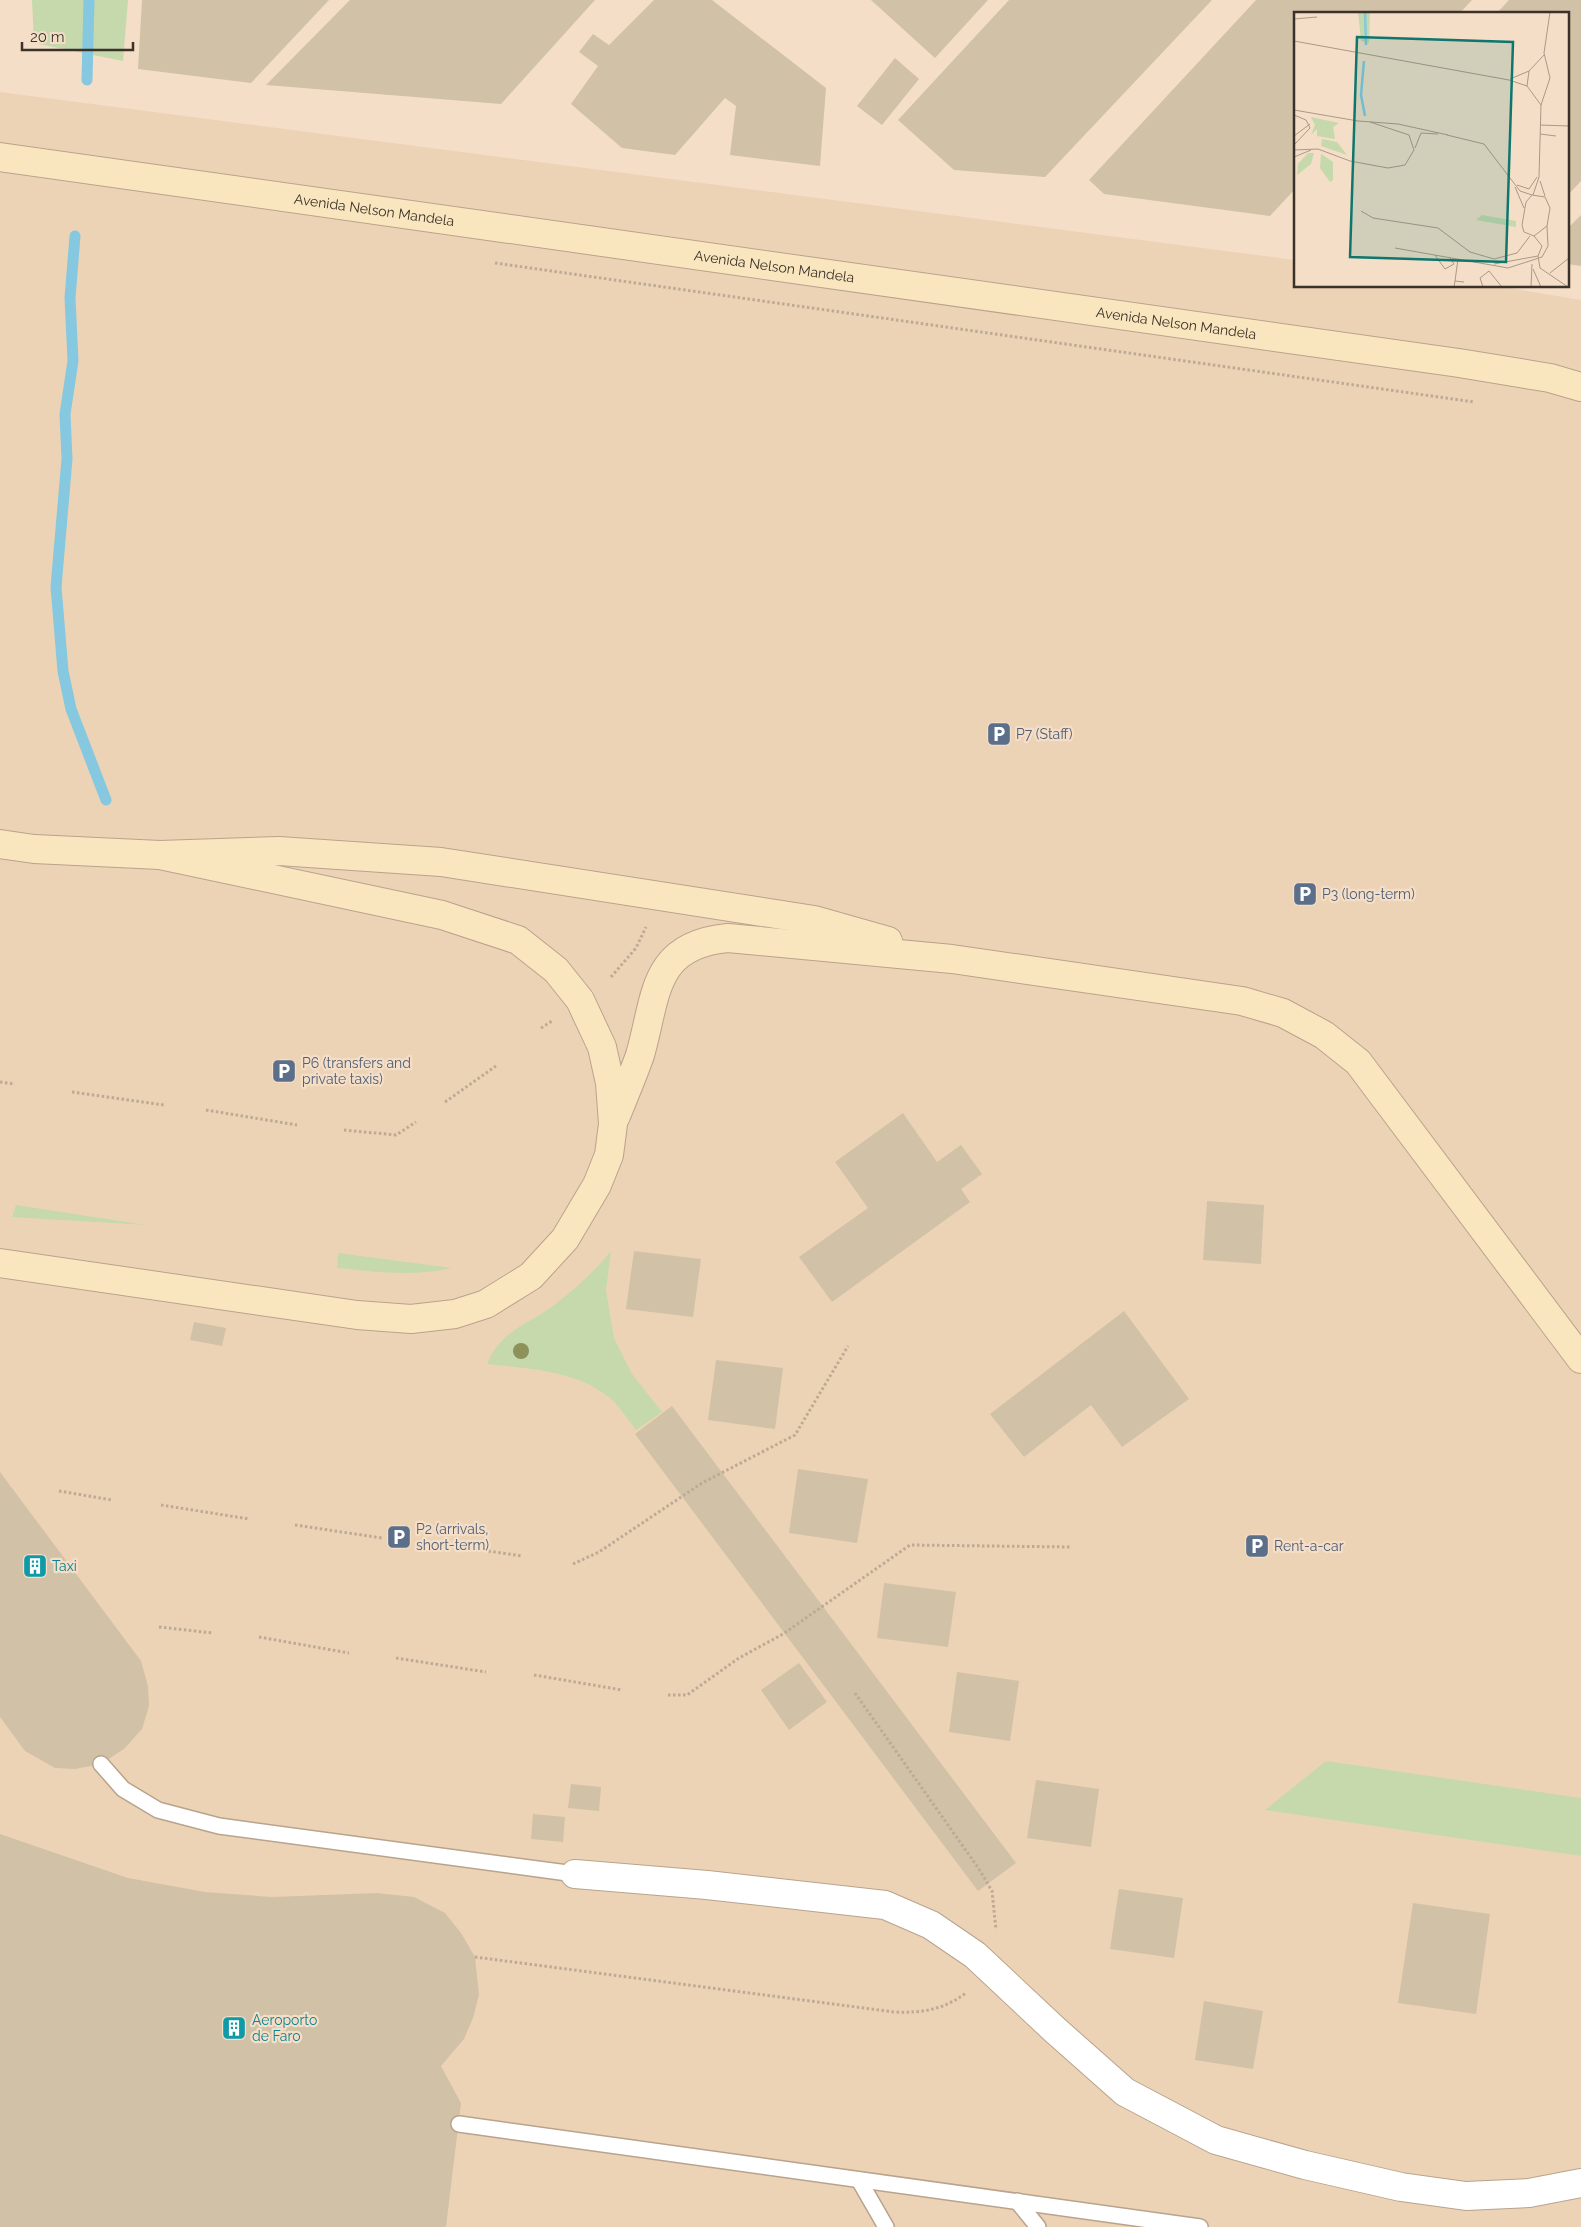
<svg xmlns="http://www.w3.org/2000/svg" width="1581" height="2227" font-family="Raleway,sans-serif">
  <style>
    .built { fill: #edd3b5 }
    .green { fill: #c5d9ac }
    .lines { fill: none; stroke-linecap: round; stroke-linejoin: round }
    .stream { stroke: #85c8df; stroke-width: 11 }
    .building { fill: #d1c1a7 }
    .lane-casing { stroke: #b8a38d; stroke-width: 18 }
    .street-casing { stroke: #b8a38d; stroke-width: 30 }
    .secondary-casing { stroke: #b8a38d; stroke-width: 30 }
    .path { stroke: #bcaa97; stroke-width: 3; stroke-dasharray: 2.5 2.5; stroke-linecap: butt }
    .lane { stroke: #fff; stroke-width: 15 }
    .street { stroke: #fff; stroke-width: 28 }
    .secondary { stroke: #f9e6be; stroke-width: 28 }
    .tree { fill: #8d915a }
    .labels { text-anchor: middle; stroke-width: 4.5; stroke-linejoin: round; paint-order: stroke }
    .street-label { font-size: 14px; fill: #3a3229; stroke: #f4dec7 }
    .service-label { font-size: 14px; fill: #4e5e75; stroke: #f4dec7; text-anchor: start }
    .culture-label { font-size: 14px; fill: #0d838f; stroke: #f4dec7; text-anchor: start }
    .inset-river { fill: none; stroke: #85c8df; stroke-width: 2.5 }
    .inset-road { fill: none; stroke: #a98; stroke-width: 1 }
    .view { fill: #0f766e; fill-opacity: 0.15; stroke: #0f766e; stroke-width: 2.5 }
    .inset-edge { fill: none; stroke: #3a3229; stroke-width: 2.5 }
  </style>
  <rect width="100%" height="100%" fill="#f4dec7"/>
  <polygon class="built" points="0,92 1295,260 1295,286 1498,286 1581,300 1581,2227 0,2227"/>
  <g class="green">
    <polygon points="32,0 128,0 123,61 34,43"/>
    <polygon points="16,1205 146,1225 12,1217"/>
    <path d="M 611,1251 L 606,1290 L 614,1338 L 632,1374 L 662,1412 L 636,1430 C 627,1419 618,1403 606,1395 C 572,1370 527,1369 487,1364 C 501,1329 531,1324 558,1302 C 578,1287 595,1270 611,1251 Z"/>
    <path d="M 338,1253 L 452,1268 C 410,1277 379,1272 337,1268 Z"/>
    <polygon points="1326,1761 1581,1798 1581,1856 1265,1810"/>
  </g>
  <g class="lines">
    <g class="stream">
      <polyline points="87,80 89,0"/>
      <polyline points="75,236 70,298 73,361 65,414 67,459 56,587 63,671 71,709 106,800"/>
    </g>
  </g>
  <g class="building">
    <polygon points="142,0 329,0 251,83 138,69"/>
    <polygon points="350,0 595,0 501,104 266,85"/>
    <polygon points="654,0 712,0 826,88 820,166 730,155 736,106 725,98 675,155 622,148 571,104 598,66 579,52 593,34 609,45"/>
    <polygon points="871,0 988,0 935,58"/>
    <polygon points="1009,0 1212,0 1045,177 954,170 898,120"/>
    <polygon points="1256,0 1472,0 1459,14 1295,14 1295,189 1270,216 1104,194 1089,180"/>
    <polygon points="1509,0 1581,0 1581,181 1567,196 1567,14 1496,14"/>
    <polygon points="895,58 919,79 882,125 857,106"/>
    <polygon points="1581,215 1581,266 1567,264 1567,229"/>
    <polygon points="903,1113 937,1162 961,1145 982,1174 961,1189 970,1202 832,1302 799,1257 868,1208 835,1162"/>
    <polygon points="1207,1201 1264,1205 1261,1264 1203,1260"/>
    <polygon points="634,1251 701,1259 693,1317 626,1309"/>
    <polygon points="1124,1311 1189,1399 1122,1447 1091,1405 1024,1457 990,1414"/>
    <polygon points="194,1322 226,1328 222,1346 190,1340"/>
    <polygon points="716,1360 783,1368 775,1429 708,1420"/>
    <polygon points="672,1406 1016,1863 978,1891 635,1434"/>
    <polygon points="798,1469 868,1479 857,1543 789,1533"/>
    <polygon points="0,1472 141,1661 148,1686 149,1706 142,1729 124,1749 101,1764 75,1769 55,1768 25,1751 0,1717"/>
    <polygon points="884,1583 956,1592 948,1647 877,1638"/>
    <polygon points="799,1663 827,1702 789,1730 761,1690"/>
    <polygon points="957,1672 1019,1681 1010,1741 949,1732"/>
    <polygon points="1036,1780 1099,1789 1091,1847 1027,1838"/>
    <polygon points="571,1784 601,1787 599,1811 568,1808"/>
    <polygon points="533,1814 565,1817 563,1842 531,1839"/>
    <polygon points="0,1834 128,1878 205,1892 272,1897 377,1893 414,1897 445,1913 461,1933 475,1957 479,1995 473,2018 464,2039 441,2066 461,2103 446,2227 0,2227"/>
    <polygon points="1119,1889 1183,1898 1174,1958 1110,1949"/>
    <polygon points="1413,1903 1490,1914 1476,2014 1398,2003"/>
    <polygon points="1204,2001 1263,2011 1253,2069 1195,2060"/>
  </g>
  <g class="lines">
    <defs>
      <g id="lane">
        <polyline points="101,1764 123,1789 158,1810 219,1826 575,1874"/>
        <polyline points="459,2124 1200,2227"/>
        <polyline points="859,2180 886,2227"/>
        <polyline points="1017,2201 1038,2227"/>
      </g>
      <polyline id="street" points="575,1874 707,1885 885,1905 931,1925 975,1955 1055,2030 1125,2092 1216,2140 1305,2165 1401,2187 1466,2196 1529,2193 1581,2183"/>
      <g id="secondary">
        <path id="s1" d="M 0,157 L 1459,363 L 1550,378 L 1581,387"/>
        <polyline points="0,844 34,849 160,855 279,851 441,862 814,920 888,941"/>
        <path d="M 616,1116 C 624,1096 633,1075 640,1055 C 657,997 651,945 728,938 L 952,959 L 1242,1001 L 1283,1013 L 1324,1035 L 1358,1062 L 1581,1359"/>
        <polyline points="0,1263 357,1315 411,1319 455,1314 486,1304 531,1276 565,1239 597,1185 609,1155 613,1124 610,1083 602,1047 580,1000 556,970 518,940 442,915 160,855"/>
      </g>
    </defs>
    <use href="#lane" class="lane-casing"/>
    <use href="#street" class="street-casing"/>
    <use href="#secondary" class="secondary-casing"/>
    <g class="path">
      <polyline points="495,263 1474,402"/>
      <polyline points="611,977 636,948 646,927"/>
      <polyline points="541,1028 552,1021"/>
      <polyline points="0,1082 15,1084"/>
      <polyline points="72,1092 164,1105"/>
      <polyline points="445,1102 496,1066"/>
      <polyline points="206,1110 297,1125"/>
      <polyline points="344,1130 396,1135 416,1122"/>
      <polyline points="59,1491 112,1500"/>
      <polyline points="161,1505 249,1519"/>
      <polyline points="295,1525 382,1538"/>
      <polyline points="434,1543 522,1556"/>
      <polyline points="573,1564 599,1552 702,1483 795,1435 848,1346"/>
      <polyline points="159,1627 213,1633"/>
      <polyline points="259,1637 349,1653"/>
      <polyline points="396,1658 486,1672"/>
      <polyline points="534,1675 622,1690"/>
      <polyline points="855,1693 979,1869 992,1891 996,1930"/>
      <polyline points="668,1695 687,1695 739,1658 783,1634 910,1545 1071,1547"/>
      <path d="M 475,1957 L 894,2012 C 922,2013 943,2010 966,1993"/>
    </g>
    <use href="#lane" class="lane"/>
    <use href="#street" class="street"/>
    <use href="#secondary" class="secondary"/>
  </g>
  <circle class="tree" cx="521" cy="1351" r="8"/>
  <defs>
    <symbol id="parking-square" viewBox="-11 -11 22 22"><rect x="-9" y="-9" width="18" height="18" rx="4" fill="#5c6f8a" stroke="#f4dec7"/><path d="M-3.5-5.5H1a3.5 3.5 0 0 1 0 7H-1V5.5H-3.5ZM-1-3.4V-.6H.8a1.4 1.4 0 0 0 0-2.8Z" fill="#fff"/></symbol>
    <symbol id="building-square" viewBox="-11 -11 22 22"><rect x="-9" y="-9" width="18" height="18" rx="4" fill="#0f9aa8" stroke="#f4dec7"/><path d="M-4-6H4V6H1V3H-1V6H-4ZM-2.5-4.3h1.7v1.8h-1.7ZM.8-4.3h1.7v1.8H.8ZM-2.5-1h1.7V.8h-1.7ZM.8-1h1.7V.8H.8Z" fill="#fff"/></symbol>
  </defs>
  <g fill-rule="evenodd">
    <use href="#parking-square" x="985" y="720" width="28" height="28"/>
    <use href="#parking-square" x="1291" y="880" width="28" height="28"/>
    <use href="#parking-square" x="270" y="1057" width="28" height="28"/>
    <use href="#parking-square" x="385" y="1523" width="28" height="28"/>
    <use href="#parking-square" x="1243" y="1532" width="28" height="28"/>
    <use href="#building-square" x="21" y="1552" width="28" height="28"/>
    <use href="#building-square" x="220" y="2014" width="28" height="28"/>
  </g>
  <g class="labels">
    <g class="street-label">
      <text dy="5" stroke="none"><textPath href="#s1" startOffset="378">Avenida Nelson Mandela</textPath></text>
      <text dy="5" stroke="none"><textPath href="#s1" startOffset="782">Avenida Nelson Mandela</textPath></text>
      <text dy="5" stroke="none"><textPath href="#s1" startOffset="1188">Avenida Nelson Mandela</textPath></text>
    </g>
    <g class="service-label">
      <text x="1016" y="739">P7 (Staff)</text>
      <text x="1322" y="899">P3 (long-term)</text>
      <text x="302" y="1068">P6 (transfers and<tspan x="302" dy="16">private taxis)</tspan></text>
      <text x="416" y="1534">P2 (arrivals,<tspan x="416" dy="16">short-term)</tspan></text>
      <text x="1274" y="1551">Rent-a-car</text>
    </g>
    <g class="culture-label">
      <text x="52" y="1571">Taxi</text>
      <text x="252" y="2025">Aeroporto<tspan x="252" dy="16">de Faro</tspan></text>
    </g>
  </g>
  <g transform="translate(1294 12)">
    <rect width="275" height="275" fill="#f4dec7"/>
    <path d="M 64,0 L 76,0 L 75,31 L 67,29 ZM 17,105 L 45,111 L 39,115 L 41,127 L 23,124 L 23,117 L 17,123 L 21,113 ZM 28,127 L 43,130 L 53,143 L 27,134 ZM 14,141 L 20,141 L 17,152 L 3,163 L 4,152 ZM 27,142 L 39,150 L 39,168 L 36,170 L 26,156 ZM 188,203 L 222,209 L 222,215 L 182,208 Z" fill="#c5d9ac"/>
    <path class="inset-river" d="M 71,0 L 72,33M 70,49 L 67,83 L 71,104"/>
    <path class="inset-road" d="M 0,7 L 23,5M 0,29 L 215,68 L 233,74 L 247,93M 216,67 L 235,59 L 250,43M 233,74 L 235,59M 0,98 L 64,109 L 104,112 L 154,123M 0,103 L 12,108 L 16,116 L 0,133M 246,113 L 275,114M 246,122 L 262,124M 153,123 L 190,132 L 226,179 L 238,183M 0,124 L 16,112M 121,136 L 127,121 L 144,122M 0,138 L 24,137 L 56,149 L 94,156 L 111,153 L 120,138 L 115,123 L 76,110M 0,145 L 17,138M 246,169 L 251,184M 223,173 L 235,177 L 243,165M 221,175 L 230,196M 238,183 L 251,185 L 256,196 L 253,214 L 240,224 L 230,220 L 228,213 L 232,190 ZM 239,183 L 245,165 L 247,93 L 256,66 L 250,41 L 256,0M 67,199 L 79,206 L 144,216 L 176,240 L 200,247 L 223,241 L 236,224M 240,224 L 248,234 L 244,244 L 246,256 L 274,275M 101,236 L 214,256 L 248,245 L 254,234 L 253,214M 141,243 L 151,257 L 160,252 L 156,246M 200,252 L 244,244M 239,257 L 247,275M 256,261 L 275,246M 161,269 L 164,247M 160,275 L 161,269 L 170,270M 189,275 L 186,266 L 195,259 L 208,275M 237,275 L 238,252"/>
    <path class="view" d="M 63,25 L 219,30 L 212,250 L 56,245 Z"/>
    <rect width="275" height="275" class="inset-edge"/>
  </g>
  <path d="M22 42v8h111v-8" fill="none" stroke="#3a3229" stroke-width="2.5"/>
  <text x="30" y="42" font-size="15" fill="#3a3229" stroke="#f4dec7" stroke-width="4" paint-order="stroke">20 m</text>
</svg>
